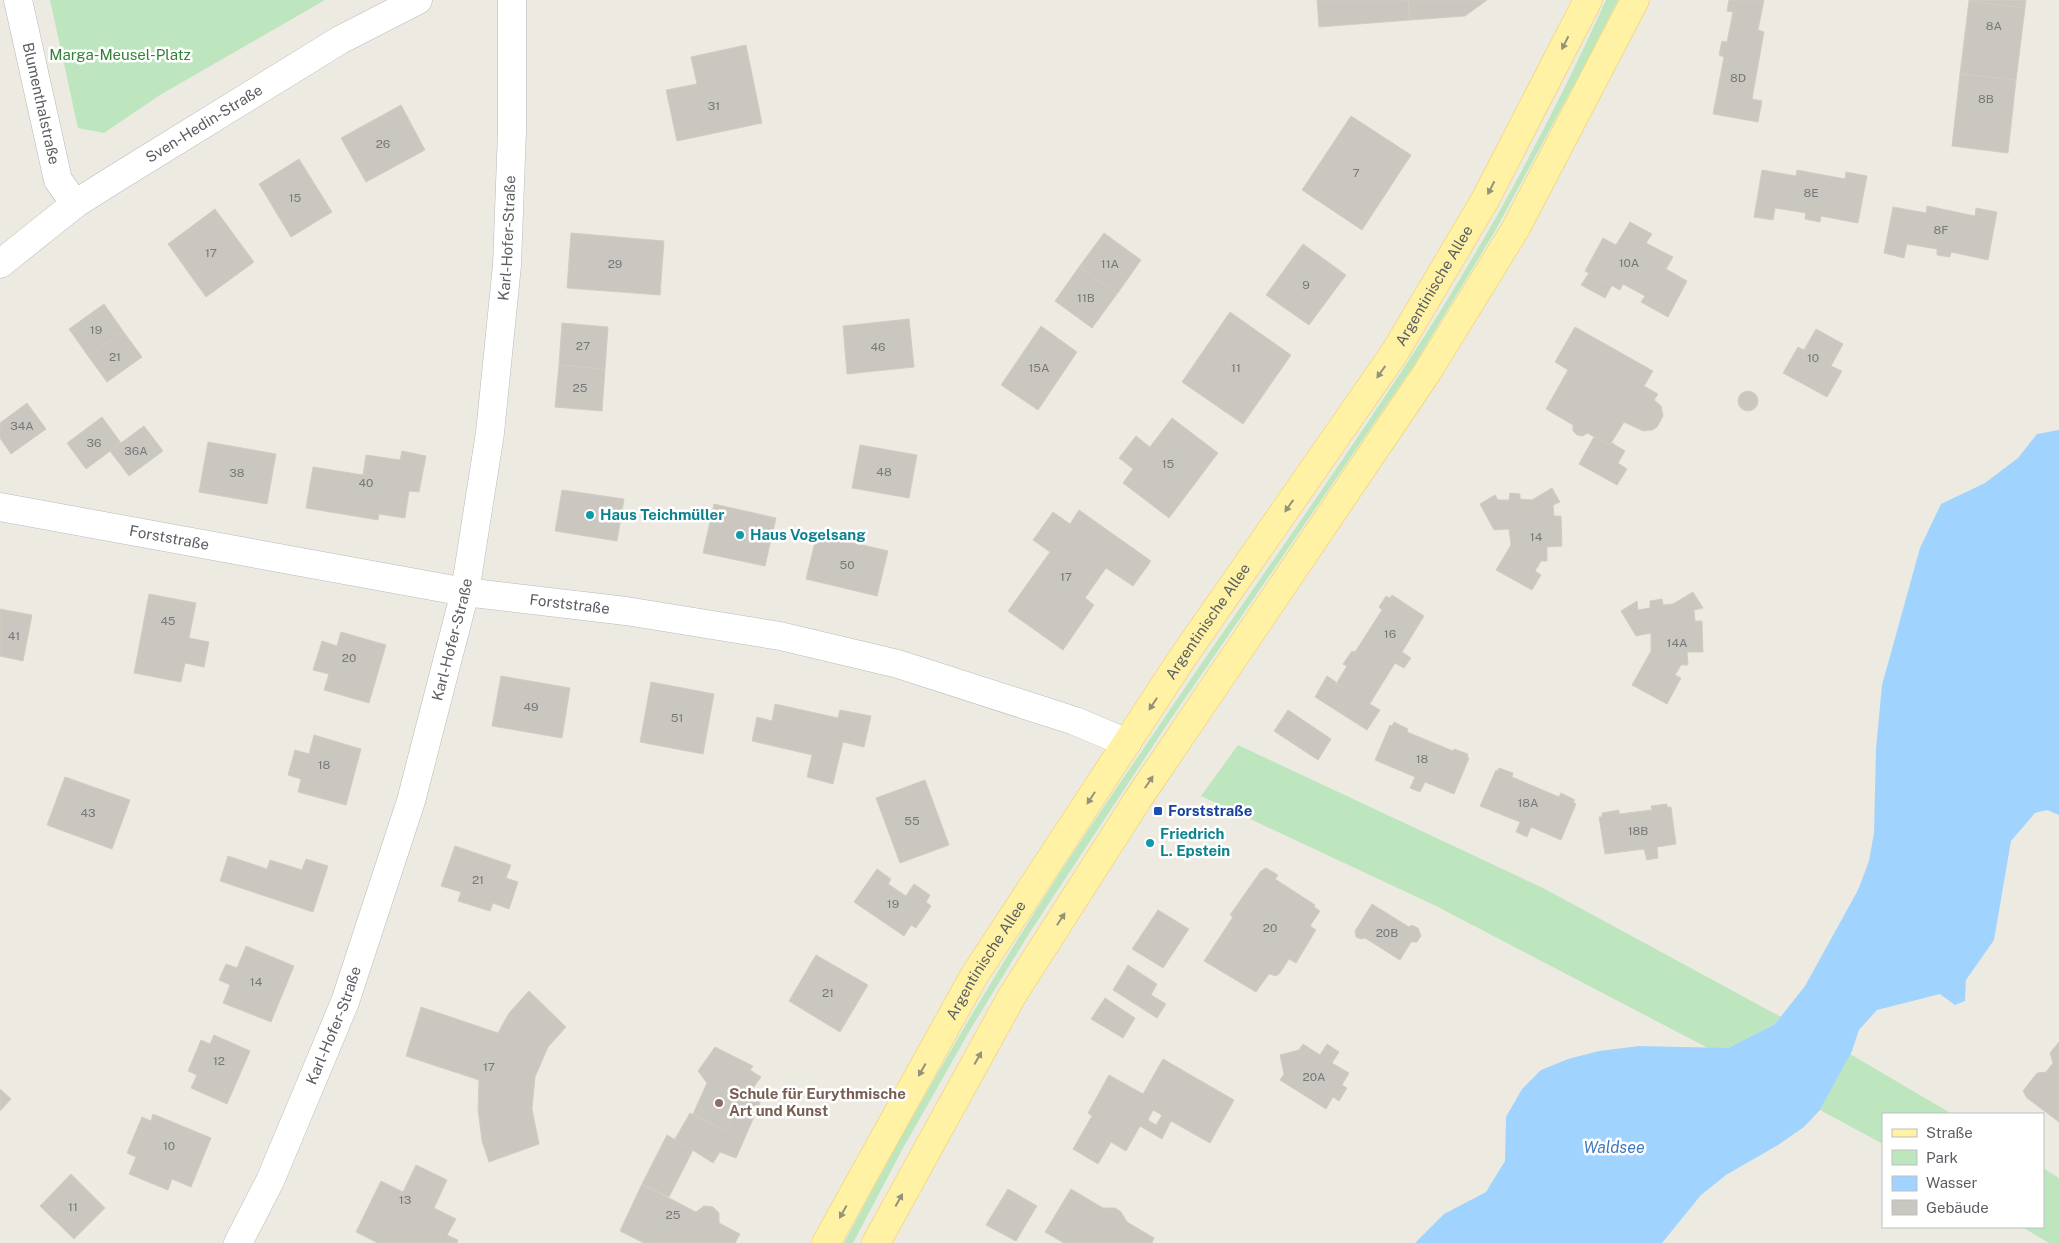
<svg xmlns="http://www.w3.org/2000/svg" width="2059" height="1243" font-family="'Public Sans',sans-serif">
  <style>
    .green { fill: #bde5be }
    .water { fill: #a0d4ff }
    .building { fill: #cac7c1; stroke: #d2cdc0; fill-rule: evenodd }
    .lines { fill: none; stroke-linecap: round; stroke-linejoin: round }
    .minor-casing { stroke: #b7b9be; stroke-width: 29 }
    .major-casing { stroke: #f3c955; stroke-width: 29 }
    .minor { stroke: #fff; stroke-width: 28 }
    .major { stroke: #fff2a5; stroke-width: 28 }
    .oneway { fill: #94927a }
    .culture-dot { fill: #0f9aa8; stroke: #fff; stroke-width: 2 }
    .transit-dot { fill: #1a4fb4; stroke: #fff; stroke-width: 2 }
    .education-dot { fill: #8d6e63; stroke: #fff; stroke-width: 2 }
    .labels { text-anchor: middle; stroke-width: 5; stroke-linejoin: round; paint-order: stroke }
    .number-label { font-size: 12px; fill: #76787a }
    .park-label { font-size: 15px; fill: #328138; stroke: #fff }
    .street-label { font-size: 15px; fill: #5a5e63; stroke: #fff }
    .culture-label { font-size: 15px; font-weight: bold; fill: #0d838f; stroke: #fff; text-anchor: start }
    .transit-label { font-size: 15px; font-weight: bold; fill: #164399; stroke: #fff; text-anchor: start }
    .education-label { font-size: 15px; font-weight: bold; fill: #785e54; stroke: #fff; text-anchor: start }
    .water-label { font-size: 16px; font-style: italic; fill: #3f79bb; stroke: #fff }
  </style>
  <rect width="100%" height="100%" fill="#edebe1"/>
  <g class="green">
    <polygon points="50,0 325,0 160,95 104,133 78,128"/>
    <path d="M 1606,0 L 1618,0 L 1583,68 L 1495,231 L 1416,362 L 1164,729 L 1030,932 L 970,1030 L 902,1150 L 853,1243 L 844,1243 C 900,1137 959,1033 1023,931 C 1066,861 1114,792 1161,723 C 1243,602 1329,483 1409,360 C 1484,246 1550,124 1606,0 Z"/>
    <polygon points="1238,745 1545,889 1781,1017 1775,1024 1728,1048 1708,1048 1436,906 1201,796"/>
    <polygon points="1850,1054 1952,1114 1883,1114 1883,1144 1820,1110"/>
    <polygon points="2043,1168 2059,1178 2059,1243 2049,1243 2022,1227 2043,1227"/>
  </g>
  <polygon class="water" points="2059,430 2059,815 2047,810 2035,813 2011,841 1994,940 1966,980 1965,1001 1955,1005 1940,994 1877,1010 1859,1030 1852,1051 1820,1110 1804,1127 1778,1145 1726,1175 1701,1195 1662,1243 1415,1243 1444,1214 1486,1192 1505,1161 1506,1117 1522,1089 1541,1070 1568,1059 1599,1051 1639,1046 1728,1048 1775,1024 1805,986 1858,890 1869,861 1874,833 1876,749 1882,685 1920,548 1941,504 1985,483 2018,458 2037,434"/>
  <g class="building">
    <polygon points="1317,0 1408,0 1410,20 1319,27"/>
    <polygon points="1408,0 1487,0 1465,16 1410,20"/>
    <polygon points="1729,0 1764,0 1758,30 1764,32 1752,99 1762,101 1758,122 1713,114 1724,57 1719,55 1722,41 1727,42 1733,12 1727,11"/>
    <polygon points="1969,0 2026,0 2025,8 1969,1"/>
    <polygon points="1969,1 2025,8 2016,80 1960,74"/>
    <polygon points="746,45 762,123 677,141 666,90 697,84 691,57"/>
    <polygon points="1960,74 2016,80 2008,153 1952,146"/>
    <polygon points="401,105 425,150 366,182 341,138"/>
    <polygon points="1351,116 1411,155 1362,230 1302,190"/>
    <polygon points="299,159 332,212 291,237 259,184"/>
    <polygon points="1762,170 1796,176 1797,170 1845,179 1846,172 1867,176 1858,223 1821,216 1820,222 1805,219 1806,213 1775,208 1773,220 1754,217"/>
    <polygon points="1927,206 1975,216 1976,208 1997,212 1988,260 1951,252 1950,257 1943,256 1937,255 1937,249 1907,244 1904,258 1884,253 1893,207 1926,213"/>
    <polygon points="215,209 254,262 206,297 168,244"/>
    <polygon points="1630,222 1652,234 1646,243 1673,257 1666,269 1687,281 1668,317 1641,302 1645,296 1623,284 1620,290 1585,271 1603,238 1616,245"/>
    <polygon points="571,233 664,241 660,295 567,288"/>
    <polygon points="1104,233 1141,260 1117,294 1079,267"/>
    <polygon points="1303,244 1346,275 1309,325 1266,295"/>
    <polygon points="1079,267 1117,294 1092,328 1055,301"/>
    <polygon points="1589,273 1612,285 1605,298 1581,285"/>
    <polygon points="104,304 123,331 88,356 69,329"/>
    <polygon points="1230,312 1291,355 1243,424 1182,382"/>
    <polygon points="909,319 914,367 847,374 843,326"/>
    <polygon points="562,323 608,327 605,369 559,365"/>
    <polygon points="1041,326 1077,352 1038,410 1001,385"/>
    <polygon points="1575,327 1653,371 1644,386 1658,394 1654,400 1661,406 1663,416 1657,427 1652,430 1643,431 1624,422 1610,445 1587,433 1583,436 1577,435 1573,431 1573,425 1546,409 1568,370 1555,362"/>
    <polygon points="1816,329 1843,344 1831,366 1842,371 1827,397 1783,373 1798,347 1804,350"/>
    <polygon points="123,331 142,357 107,382 88,356"/>
    <polygon points="559,365 605,369 602,411 555,407"/>
    <circle cx="1748" cy="401" r="10"/>
    <polygon points="27,403 46,429 11,454 0,438 0,423"/>
    <polygon points="102,417 121,443 86,469 67,443"/>
    <polygon points="1172,418 1218,453 1169,518 1123,483 1133,469 1119,458 1136,436 1150,447"/>
    <polygon points="144,426 163,451 129,476 110,451"/>
    <polygon points="1594,437 1610,445 1612,443 1625,451 1618,463 1627,469 1617,485 1579,464"/>
    <polygon points="208,442 276,454 267,504 199,492"/>
    <polygon points="860,445 917,455 909,498 852,488"/>
    <polygon points="402,451 426,456 419,492 409,491 405,518 379,514 378,520 306,508 313,467 363,475 366,455 400,460"/>
    <polygon points="1552,488 1560,502 1553,505 1554,516 1561,516 1562,546 1547,547 1547,561 1541,561 1535,571 1541,575 1532,590 1496,570 1511,545 1509,529 1494,530 1480,504 1495,495 1498,500 1509,500 1510,493 1520,494 1520,499 1532,500"/>
    <polygon points="562,490 624,499 617,541 555,531"/>
    <polygon points="714,504 776,518 765,566 703,553"/>
    <polygon points="1079,510 1151,561 1133,586 1106,568 1085,598 1094,605 1063,650 1008,611 1050,552 1033,540 1053,512 1070,524"/>
    <polygon points="817,534 888,551 877,596 806,579"/>
    <polygon points="1693,592 1703,608 1694,610 1695,621 1702,621 1703,652 1687,652 1688,665 1681,665 1675,675 1681,678 1667,704 1632,685 1651,651 1651,633 1636,636 1621,611 1637,601 1638,610 1650,608 1650,601 1662,599 1663,605 1673,604"/>
    <polygon points="149,594 196,603 189,638 209,642 204,667 185,663 181,682 134,673"/>
    <polygon points="1392,595 1424,616 1402,652 1411,658 1404,668 1395,663 1369,705 1336,684 1347,666 1343,664 1352,651 1355,652 1382,610 1379,607 1386,596 1390,598"/>
    <polygon points="0,609 32,615 23,661 0,656"/>
    <polygon points="341,632 386,645 369,703 324,690 329,674 313,670 322,641 337,646"/>
    <polygon points="501,676 570,688 562,738 492,726"/>
    <polygon points="1327,676 1336,682 1336,684 1380,710 1367,730 1315,697"/>
    <polygon points="651,682 714,694 703,754 640,742"/>
    <polygon points="775,704 838,718 840,710 871,716 864,747 843,742 833,784 807,777 812,755 752,741 757,717 772,721"/>
    <polygon points="1288,710 1331,739 1318,760 1274,731"/>
    <polygon points="1394,722 1408,729 1407,732 1453,751 1454,749 1468,754 1467,757 1469,758 1454,794 1425,782 1420,792 1410,788 1415,777 1375,760 1390,725 1392,726"/>
    <polygon points="314,735 361,749 346,805 298,792 301,779 288,775 295,750 309,754"/>
    <polygon points="1499,768 1513,773 1512,777 1559,797 1561,793 1575,800 1573,802 1576,804 1561,840 1531,827 1527,837 1516,832 1520,822 1480,806 1496,770 1498,771"/>
    <polygon points="65,777 130,800 112,849 47,825"/>
    <polygon points="925,780 949,845 900,863 876,798"/>
    <polygon points="1667,804 1667,807 1671,807 1676,844 1657,847 1658,858 1647,860 1644,849 1605,854 1599,817 1602,817 1602,813 1619,810 1619,814 1652,810 1651,806"/>
    <polygon points="455,846 511,865 506,878 518,882 509,909 493,903 490,911 458,901 461,892 441,886"/>
    <polygon points="228,856 267,869 270,860 302,870 306,859 328,866 313,912 220,881"/>
    <polygon points="1266,868 1278,875 1275,879 1315,905 1314,907 1320,911 1310,926 1316,930 1296,963 1289,959 1280,973 1276,976 1269,974 1256,992 1204,961 1233,917 1230,915 1261,871"/>
    <polygon points="877,869 891,879 888,884 906,896 914,884 930,895 926,902 931,906 916,928 911,925 904,936 854,902"/>
    <polygon points="1372,904 1409,927 1412,925 1418,928 1421,936 1417,942 1411,942 1400,960 1365,938 1361,939 1356,937 1355,931"/>
    <polygon points="1158,910 1189,929 1163,968 1132,949"/>
    <polygon points="246,946 294,966 271,1022 223,1003 230,985 219,980 226,964 237,968"/>
    <polygon points="816,955 868,985 840,1032 789,1001"/>
    <polygon points="1128,965 1157,984 1151,995 1166,1004 1157,1018 1113,990"/>
    <polygon points="529,991 566,1027 548,1047 535,1077 532,1109 539,1144 489,1162 482,1141 478,1109 479,1080 406,1056 421,1007 498,1033 509,1013"/>
    <polygon points="1105,998 1135,1018 1123,1038 1091,1019"/>
    <polygon points="214,1035 250,1051 227,1104 191,1088 197,1075 188,1071 201,1040 210,1044"/>
    <polygon points="2059,1042 2059,1122 2027,1098 2023,1091 2037,1073 2046,1072 2053,1063 2050,1053"/>
    <polygon points="1303,1044 1320,1055 1327,1044 1339,1052 1332,1063 1349,1073 1342,1085 1347,1088 1339,1101 1333,1097 1326,1109 1280,1080 1284,1074 1280,1055 1299,1050"/>
    <polygon points="715,1047 753,1066 750,1070 761,1077 748,1095 745,1093 725,1131 693,1114 707,1083 698,1071"/>
    <path d="M 1163,1059 L 1234,1100 L 1210,1143 L 1171,1121 L 1162,1139 L 1140,1126 L 1126,1151 L 1111,1142 L 1098,1164 L 1073,1149 L 1092,1116 L 1088,1113 L 1109,1075 L 1143,1094 ZM 1153,1110 L 1162,1115 L 1156,1125 L 1148,1120 Z"/>
    <polygon points="0,1089 11,1099 0,1111"/>
    <polygon points="753,1090 763,1096 736,1158 720,1152 713,1163 675,1139 690,1113 725,1131 745,1093 748,1095"/>
    <polygon points="153,1114 211,1138 191,1187 172,1179 168,1190 129,1174 136,1157 127,1153 142,1117 151,1121"/>
    <polygon points="667,1135 693,1150 669,1197 642,1184"/>
    <polygon points="416,1165 447,1180 434,1208 456,1219 447,1235 458,1240 457,1243 378,1243 356,1232 381,1181 403,1192"/>
    <polygon points="71,1174 105,1208 74,1239 40,1206"/>
    <polygon points="642,1184 696,1212 704,1206 713,1207 719,1213 719,1223 740,1234 735,1243 644,1243 620,1231"/>
    <polygon points="1008,1189 1037,1206 1016,1241 986,1225"/>
    <polygon points="1071,1189 1103,1208 1115,1208 1121,1212 1127,1222 1154,1238 1152,1243 1064,1243 1045,1232"/>
  </g>
  <g class="lines">
    <defs>
      <g id="minor">
        <path id="s1" d="M 18,0 L 58,180 L 75,204"/>
        <path id="s2" d="M 0,264 L 75,204 L 113,180 L 340,40 L 418,0"/>
        <path id="s3" d="M 0,507 L 465,592 L 626,611 L 780,636 L 898,664 L 1075,721 L 1127,743"/>
        <path id="s4" d="M 238,1243 L 270,1181 L 345,1002 L 411,801 L 465,592 L 490,433 L 507,265 L 512,131 L 512,0"/>
      </g>
      <g id="major">
        <path id="s5" d="M 826,1243 L 974,976 L 1181,660 L 1395,352 L 1485,200 L 1588,0"/>
        <polyline points="876,1243 1012,996 1138,799 1428,371 1516,228 1635,0"/>
      </g>
    </defs>
    <use href="#minor" class="minor-casing"/>
    <use href="#major" class="major-casing"/>
    <use href="#minor" class="minor"/>
    <use href="#major" class="major"/>
  </g>
  <defs><path id="oneway-solid" d="M-6-.8H1V-3.2L6.5 0L1 3.2V.8H-6Z" transform="scale(1.25)"/></defs>
  <g class="oneway">
    <use href="#oneway-solid" transform="translate(1565 43) rotate(117)"/>
    <use href="#oneway-solid" transform="translate(1491 188) rotate(117)"/>
    <use href="#oneway-solid" transform="translate(1381 372) rotate(125)"/>
    <use href="#oneway-solid" transform="translate(1289 506) rotate(125)"/>
    <use href="#oneway-solid" transform="translate(1153 704) rotate(123)"/>
    <use href="#oneway-solid" transform="translate(1149 782) rotate(-56)"/>
    <use href="#oneway-solid" transform="translate(1091 798) rotate(123)"/>
    <use href="#oneway-solid" transform="translate(1061 919) rotate(-57)"/>
    <use href="#oneway-solid" transform="translate(978 1058) rotate(-61)"/>
    <use href="#oneway-solid" transform="translate(922 1070) rotate(119)"/>
    <use href="#oneway-solid" transform="translate(899 1200) rotate(-61)"/>
    <use href="#oneway-solid" transform="translate(843 1212) rotate(119)"/>
  </g>
  <g class="culture-dot">
    <circle cx="590" cy="515" r="5"/>
    <circle cx="740" cy="535" r="5"/>
    <circle cx="1150" cy="843" r="5"/>
  </g>
  <rect class="transit-dot" x="1153" y="806" width="10" height="10" rx="2.5"/>
  <circle class="education-dot" cx="719" cy="1103" r="5"/>
  <g class="labels">
    <g class="number-label">
      <text x="1994" y="30">8A</text>
      <text x="1738" y="82">8D</text>
      <text x="1986" y="103">8B</text>
      <text x="714" y="110">31</text>
      <text x="383" y="148">26</text>
      <text x="1356" y="177">7</text>
      <text x="1811" y="197">8E</text>
      <text x="295" y="202">15</text>
      <text x="1941" y="234">8F</text>
      <text x="211" y="257">17</text>
      <text x="1629" y="267">10A</text>
      <text x="615" y="268">29</text>
      <text x="1110" y="268">11A</text>
      <text x="1306" y="289">9</text>
      <text x="1086" y="302">11B</text>
      <text x="96" y="334">19</text>
      <text x="583" y="350">27</text>
      <text x="878" y="351">46</text>
      <text x="115" y="361">21</text>
      <text x="1813" y="362">10</text>
      <text x="1039" y="372">15A</text>
      <text x="1236" y="372">11</text>
      <text x="580" y="392">25</text>
      <text x="22" y="430">34A</text>
      <text x="94" y="447">36</text>
      <text x="136" y="455">36A</text>
      <text x="1168" y="468">15</text>
      <text x="884" y="476">48</text>
      <text x="237" y="477">38</text>
      <text x="366" y="487">40</text>
      <text x="1536" y="541">14</text>
      <text x="847" y="569">50</text>
      <text x="1066" y="581">17</text>
      <text x="168" y="625">45</text>
      <text x="1390" y="638">16</text>
      <text x="14" y="640">41</text>
      <text x="1677" y="647">14A</text>
      <text x="349" y="662">20</text>
      <text x="531" y="711">49</text>
      <text x="677" y="722">51</text>
      <text x="1422" y="763">18</text>
      <text x="324" y="769">18</text>
      <text x="1528" y="807">18A</text>
      <text x="88" y="817">43</text>
      <text x="912" y="825">55</text>
      <text x="1638" y="835">18B</text>
      <text x="478" y="884">21</text>
      <text x="893" y="908">19</text>
      <text x="1270" y="932">20</text>
      <text x="1387" y="937">20B</text>
      <text x="256" y="986">14</text>
      <text x="828" y="997">21</text>
      <text x="219" y="1065">12</text>
      <text x="489" y="1071">17</text>
      <text x="1314" y="1081">20A</text>
      <text x="169" y="1150">10</text>
      <text x="405" y="1204">13</text>
      <text x="73" y="1211">11</text>
      <text x="673" y="1219">25</text>
    </g>
    <g class="park-label">
      <text x="120" y="60">Marga-Meusel-Platz</text>
    </g>
    <g class="street-label">
      <text dy="5" stroke="none"><textPath href="#s1" startOffset="106">Blumenthalstraße</textPath></text>
      <text dy="5" stroke="none"><textPath href="#s2" startOffset="248">Sven-Hedin-Straße</textPath></text>
      <text dy="5" stroke="none"><textPath href="#s4" startOffset="1048">Karl-Hofer-Straße</textPath></text>
      <text dy="5" stroke="none"><textPath href="#s5" startOffset="1135">Argentinische Allee</textPath></text>
      <text dy="5" stroke="none"><textPath href="#s3" startOffset="172">Forststraße</textPath></text>
      <text dy="5" stroke="none"><textPath href="#s3" startOffset="578">Forststraße</textPath></text>
      <text dy="5" stroke="none"><textPath href="#s5" startOffset="730">Argentinische Allee</textPath></text>
      <text dy="5" stroke="none"><textPath href="#s4" startOffset="642">Karl-Hofer-Straße</textPath></text>
      <text dy="5" stroke="none"><textPath href="#s5" startOffset="325">Argentinische Allee</textPath></text>
      <text dy="5" stroke="none"><textPath href="#s4" startOffset="238">Karl-Hofer-Straße</textPath></text>
    </g>
    <g class="culture-label">
      <text x="600" y="520">Haus Teichmüller</text>
      <text x="750" y="540">Haus Vogelsang</text>
      <text x="1160" y="839">Friedrich<tspan x="1160" dy="17">L. Epstein</tspan></text>
    </g>
    <g class="transit-label">
      <text x="1168" y="816">Forststraße</text>
    </g>
    <g class="education-label">
      <text x="729" y="1099">Schule für Eurythmische<tspan x="729" dy="17">Art und Kunst</tspan></text>
    </g>
    <g class="water-label">
      <text x="1614" y="1153">Waldsee</text>
    </g>
  </g>
  <rect x="1882" y="1113" width="162" height="115" fill="#ffffff" stroke="#bdbfc1"/>
  <rect x="1892" y="1129" width="25" height="8" fill="#fff2a5" stroke="#bdbfc1"/>
  <text x="1926" y="1138" font-size="15" fill="#5a5e63">Straße</text>
  <rect x="1892" y="1150" width="25" height="15" fill="#bde5be" stroke="#bdbfc1"/>
  <text x="1926" y="1163" font-size="15" fill="#5a5e63">Park</text>
  <rect x="1892" y="1176" width="25" height="15" fill="#a0d4ff" stroke="#bdbfc1"/>
  <text x="1926" y="1188" font-size="15" fill="#5a5e63">Wasser</text>
  <rect x="1892" y="1200" width="25" height="15" fill="#cac7c1" stroke="#bdbfc1"/>
  <text x="1926" y="1213" font-size="15" fill="#5a5e63">Gebäude</text>
</svg>
